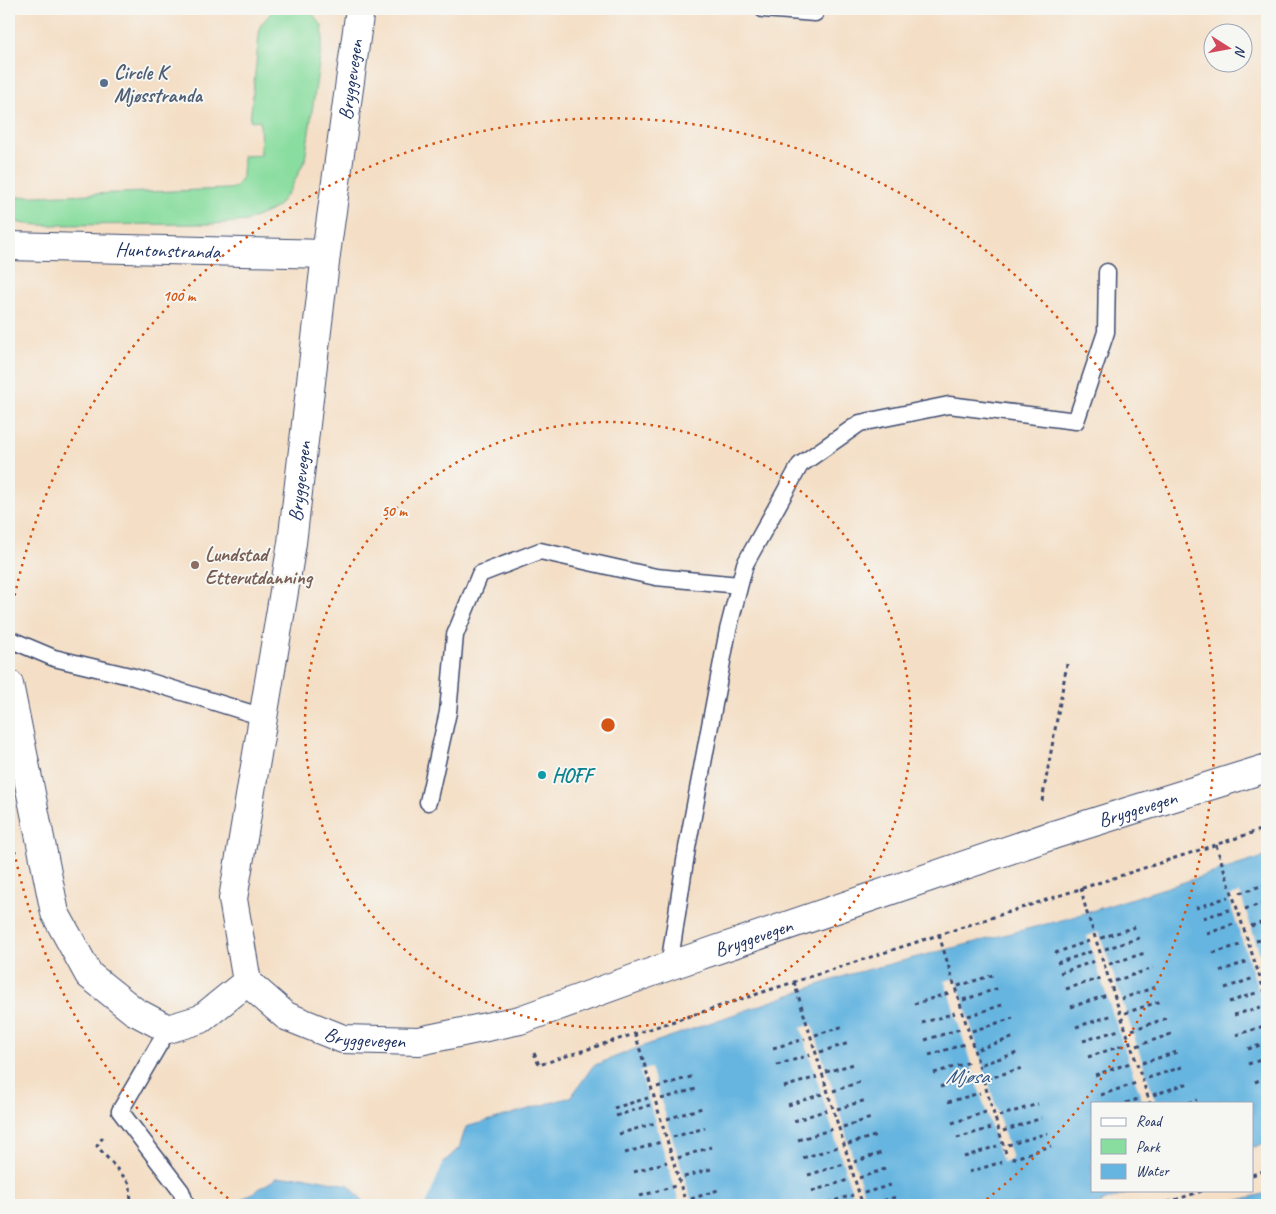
<svg xmlns="http://www.w3.org/2000/svg" width="1276" height="1214" font-family="Caveat,sans-serif">
  <style>
    .green { fill: #89dd9f; stroke: #52867e }
    .water { fill: #66b5e0; stroke: #40729f }
    .pier { fill: #f4dfc6 }
    .lines { fill: none; stroke-linecap: round; stroke-linejoin: round }
    .lane-casing { stroke: #3c496e; stroke-width: 19 }
    .street-casing { stroke: #3c496e; stroke-width: 30 }
    .path { stroke: #3c496e; stroke-width: 3; stroke-dasharray: 4 4; stroke-linecap: butt }
    .lane { stroke: #fff; stroke-width: 16 }
    .street { stroke: #fff; stroke-width: 28 }
    .ring { fill: none; stroke: #d45514; stroke-width: 2.5; stroke-dasharray: 2.5 5 }
    .service-dot { fill: #5c6f8a; stroke: #f6f6f2; stroke-width: 2 }
    .education-dot { fill: #8d6e63; stroke: #f6f6f2; stroke-width: 2 }
    .culture-dot { fill: #0f9aa8; stroke: #f6f6f2; stroke-width: 2 }
    .labels { text-anchor: middle; stroke-width: 4; stroke-linejoin: round; paint-order: stroke }
    .service-label { font-size: 20px; font-weight: bold; fill: #4e5e75; stroke: #f6f6f2; text-anchor: start }
    .street-label { font-size: 20px; fill: #1b2f5e; stroke: #f6f6f2 }
    .education-label { font-size: 20px; font-weight: bold; fill: #785e54; stroke: #f6f6f2; text-anchor: start }
    .culture-label { font-size: 20px; font-weight: bold; fill: #0d838f; stroke: #f6f6f2; text-anchor: start }
    .water-label { font-size: 21px; font-style: italic; fill: #325785; stroke: #f6f6f2 }
    .centre { fill: #d45514; stroke: #f6f6f2; stroke-width: 2.5 }
    .ring-label { font-size: 15px; text-anchor: middle; font-weight: bold; fill: #d45514; stroke: #f6f6f2; stroke-width: 4; stroke-linejoin: round; paint-order: stroke }
  </style>
  <rect width="100%" height="100%" fill="#f6f6f2"/>
  <filter id="ink" filterUnits="userSpaceOnUse"><feTurbulence type="fractalNoise" baseFrequency=".02" numOctaves="2"/><feDisplacementMap in="SourceGraphic" scale="10" xChannelSelector="R" yChannelSelector="G"/><feConvolveMatrix kernelMatrix="1 2 1 2 8 2 1 2 1" color-interpolation-filters="sRGB"/></filter>
  <filter id="wash" filterUnits="userSpaceOnUse"><feTurbulence type="fractalNoise" baseFrequency=".0096" numOctaves="4" result="noise"/><feDisplacementMap in="SourceGraphic" scale="20" xChannelSelector="R" yChannelSelector="G"/><feGaussianBlur stdDeviation="1.12" result="paint"/><feColorMatrix in="noise" values="0 0 0 0 0 0 0 0 0 0 0 0 0 0 0 0 0 1.4 0 .05"/><feComposite in="paint" operator="in"/></filter>
  <g filter="url(#wash)">
    <rect width="100%" height="100%" fill="#f4dfc6"/>
    <path class="green" d="M 274,9 L 309,9 L 322,26 L 323,36 L 305,160 L 290,190 L 276,208 L 247,221 L 212,224 L 41,225 C 29,224 18,225 9,217 L 9,197 L 229,189 L 236,187 L 242,177 L 243,156 L 261,155 L 260,120 L 250,121 L 260,26 Z"/>
    <g class="water">
      <polygon points="1267,856 1267,1142 1252,1148 1252,1103 1092,1103 1092,1190 1136,1190 1095,1205 420,1205 428,1177 459,1148 466,1127 571,1097 593,1066 635,1049 847,975 1066,919"/>
      <polygon points="302,1176 349,1185 366,1205 218,1205 234,1204 277,1178"/>
      <polygon points="1267,1193 1267,1205 1219,1205"/>
    </g>
    <g class="pier">
      <polygon points="1240,893 1267,976 1267,1016 1228,897"/>
      <polygon points="1099,932 1156,1103 1143,1103 1095,961 1087,936"/>
      <polygon points="956,978 1012,1159 1002,1162 945,981"/>
      <polygon points="812,1024 833,1091 867,1205 856,1205 838,1147 801,1028"/>
      <polygon points="651,1068 691,1199 679,1202 640,1071"/>
      <polygon points="445,1158 426,1205 418,1205 426,1175"/>
    </g>
  </g>
  <g filter="url(#ink)">
    <g class="lines">
      <defs>
        <g id="lane">
          <polyline points="763,9 815,13"/>
          <polyline points="9,639 54,658 134,677 263,717"/>
          <polyline points="428,802 448,712 455,635 480,574 540,551 656,577 739,585"/>
          <polyline points="669,966 687,848 728,630 745,564 800,465 860,423 949,405 1076,421 1106,332 1107,272"/>
          <polyline points="168,1029 120,1111 181,1191 186,1205"/>
        </g>
        <g id="street">
          <path id="s1" d="M 9,246 L 326,254"/>
          <path id="s2" d="M 9,684 L 55,913 L 89,975 L 134,1011 L 168,1029 L 201,1019 L 247,982 L 233,899 L 292,543 L 326,254 L 360,9"/>
          <path id="s3" d="M 247,982 L 286,1016 L 343,1039 L 419,1041 L 520,1020 L 669,966 L 1053,835 L 1267,768"/>
        </g>
      </defs>
      <use href="#lane" class="lane-casing"/>
      <use href="#street" class="street-casing"/>
      <g class="path">
        <polyline points="1042,801 1067,664"/>
        <polyline points="1216,845 1267,999"/>
        <polyline points="1081,888 1086,910 1150,1103"/>
        <polyline points="1240,893 1267,884"/>
        <polyline points="1196,908 1228,897"/>
        <polyline points="1245,909 1267,902"/>
        <polyline points="1203,918 1232,909"/>
        <polyline points="1251,926 1267,921"/>
        <polyline points="1207,934 1236,923"/>
        <polyline points="939,935 1007,1157"/>
        <polyline points="1101,938 1138,926"/>
        <polyline points="1256,941 1267,938"/>
        <polyline points="1105,949 1139,938"/>
        <polyline points="1055,953 1089,941"/>
        <polyline points="1213,953 1243,944"/>
        <polyline points="1262,957 1267,955"/>
        <polyline points="1057,963 1093,951"/>
        <polyline points="1109,964 1145,953"/>
        <polyline points="1220,971 1249,961"/>
        <polyline points="1266,971 1267,971"/>
        <polyline points="1060,973 1095,961"/>
        <polyline points="1115,981 1153,968"/>
        <polyline points="794,982 862,1203"/>
        <polyline points="958,986 993,975"/>
        <polyline points="1225,988 1254,978"/>
        <polyline points="1066,989 1101,978"/>
        <polyline points="1121,999 1158,986"/>
        <polyline points="963,1000 999,988"/>
        <polyline points="1229,1002 1259,992"/>
        <polyline points="914,1004 949,993"/>
        <polyline points="1071,1007 1107,995"/>
        <polyline points="1125,1013 1161,1001"/>
        <polyline points="1234,1015 1264,1006"/>
        <polyline points="968,1016 1005,1004"/>
        <polyline points="922,1023 955,1013"/>
        <polyline points="1076,1027 1113,1015"/>
        <polyline points="1132,1030 1167,1018"/>
        <polyline points="972,1031 1013,1018"/>
        <polyline points="635,1033 684,1197"/>
        <polyline points="815,1035 844,1026"/>
        <polyline points="1236,1035 1267,1025"/>
        <polyline points="925,1040 960,1029"/>
        <polyline points="1083,1041 1119,1030"/>
        <polyline points="1137,1046 1171,1034"/>
        <polyline points="773,1048 805,1039"/>
        <polyline points="978,1049 1015,1037"/>
        <polyline points="1248,1049 1267,1043"/>
        <polyline points="820,1052 849,1043"/>
        <polyline points="534,1053 539,1065 1267,828"/>
        <polyline points="929,1055 965,1044"/>
        <polyline points="1088,1057 1124,1045"/>
        <polyline points="1142,1063 1177,1052"/>
        <polyline points="982,1064 1020,1052"/>
        <polyline points="1248,1064 1267,1058"/>
        <polyline points="777,1065 810,1055"/>
        <polyline points="826,1072 854,1064"/>
        <polyline points="934,1073 970,1062"/>
        <polyline points="1095,1075 1130,1063"/>
        <polyline points="1148,1078 1182,1067"/>
        <polyline points="987,1079 1025,1067"/>
        <polyline points="1255,1082 1267,1077"/>
        <polyline points="657,1087 694,1076"/>
        <polyline points="784,1087 817,1077"/>
        <polyline points="940,1087 975,1076"/>
        <polyline points="833,1091 860,1082"/>
        <polyline points="1101,1095 1136,1083"/>
        <polyline points="1153,1095 1189,1083"/>
        <polyline points="661,1099 696,1089"/>
        <polyline points="948,1102 980,1093"/>
        <polyline points="1126,1103 1141,1098"/>
        <polyline points="1188,1103 1197,1100"/>
        <polyline points="788,1105 822,1094"/>
        <polyline points="614,1108 648,1098"/>
        <polyline points="837,1109 866,1100"/>
        <polyline points="616,1116 650,1105"/>
        <polyline points="999,1116 1038,1104"/>
        <polyline points="667,1119 702,1108"/>
        <polyline points="794,1121 827,1110"/>
        <polyline points="952,1123 986,1112"/>
        <polyline points="843,1127 871,1118"/>
        <polyline points="1003,1131 1042,1118"/>
        <polyline points="619,1134 655,1123"/>
        <polyline points="103,1137 97,1146 130,1184 131,1205"/>
        <polyline points="673,1137 705,1128"/>
        <polyline points="957,1138 991,1128"/>
        <polyline points="798,1140 833,1129"/>
        <polyline points="848,1144 878,1135"/>
        <polyline points="1008,1145 1048,1133"/>
        <polyline points="625,1153 661,1142"/>
        <polyline points="964,1157 997,1146"/>
        <polyline points="678,1158 711,1147"/>
        <polyline points="803,1158 838,1147"/>
        <polyline points="1012,1159 1051,1146"/>
        <polyline points="854,1162 881,1153"/>
        <polyline points="634,1172 667,1162"/>
        <polyline points="969,1172 1002,1162"/>
        <polyline points="808,1175 844,1164"/>
        <polyline points="1252,1175 1267,1170"/>
        <polyline points="684,1177 714,1168"/>
        <polyline points="859,1178 885,1169"/>
        <polyline points="812,1191 848,1180"/>
        <polyline points="864,1193 891,1185"/>
        <polyline points="640,1196 675,1186"/>
        <polyline points="691,1199 721,1189"/>
        <polyline points="669,1205 679,1202"/>
        <polyline points="820,1205 853,1195"/>
        <polyline points="868,1205 896,1197"/>
        <polyline points="1160,1205 1205,1190"/>
      </g>
      <use href="#lane" class="lane"/>
      <use href="#street" class="street"/>
    </g>
  </g>
  <g class="ring">
    <circle cx="608" cy="725" r="303"/>
    <path d="M234 1203A607 607 0 0 1 9 825M9 625A607 607 0 1 1 982 1203"/>
  </g>
  <circle class="service-dot" cx="104" cy="83" r="5"/>
  <circle class="education-dot" cx="195" cy="565" r="5"/>
  <circle class="culture-dot" cx="542" cy="775" r="5"/>
  <g class="labels">
    <g class="service-label">
      <text x="114" y="79">Circle K<tspan x="114" dy="23">Mjøsstranda</tspan></text>
    </g>
    <g class="street-label">
      <text dy="7" stroke="none"><textPath href="#s2" startOffset="1406">Bryggevegen</textPath></text>
      <text dy="7" stroke="none"><textPath href="#s1" startOffset="159">Huntonstranda</textPath></text>
      <text dy="7" stroke="none"><textPath href="#s2" startOffset="1001">Bryggevegen</textPath></text>
      <text dy="7" stroke="none"><textPath href="#s3" startOffset="945">Bryggevegen</textPath></text>
      <text dy="7" stroke="none"><textPath href="#s3" startOffset="540">Bryggevegen</textPath></text>
      <text dy="7" stroke="none"><textPath href="#s3" startOffset="135">Bryggevegen</textPath></text>
    </g>
    <g class="education-label">
      <text x="205" y="561">Lundstad<tspan x="205" dy="23">Etterutdanning</tspan></text>
    </g>
    <g class="culture-label">
      <text x="552" y="782">HOFF</text>
    </g>
    <g class="water-label">
      <text x="967" y="1083">Mjøsa</text>
    </g>
  </g>
  <circle cx="608" cy="725" r="8" class="centre"/>
  <g class="ring-label">
    <text x="179" y="301">100 m</text>
    <text x="394" y="516">50 m</text>
  </g>
  <rect width="1276" height="1214" fill="none" stroke="#f6f6f2" stroke-width="30"/>
  <rect x="1091" y="1102" width="162" height="90" fill="#f6f6f2" stroke="#9ea6b7"/>
  <rect x="1101" y="1118" width="25" height="8" fill="#ffffff" stroke="#9ea6b7"/>
  <text x="1136" y="1126" font-size="15" fill="#1b2f5e">Road</text>
  <rect x="1101" y="1139" width="25" height="15" fill="#89dd9f" stroke="#9ea6b7"/>
  <text x="1136" y="1152" font-size="15" fill="#1b2f5e">Park</text>
  <rect x="1101" y="1164" width="25" height="15" fill="#66b5e0" stroke="#9ea6b7"/>
  <text x="1136" y="1176" font-size="15" fill="#1b2f5e">Water</text>
  <g transform="translate(1228 48) rotate(101)"><circle r="24" fill="#f6f6f2" stroke="#9ea6b7"/>
  <path d="M0-4L9 19L0 12L-9 19Z" fill="#d1495b"/>
  <text y="-8" font-size="14" font-weight="bold" text-anchor="middle" fill="#1b2f5e">N</text>
  </g>
</svg>
